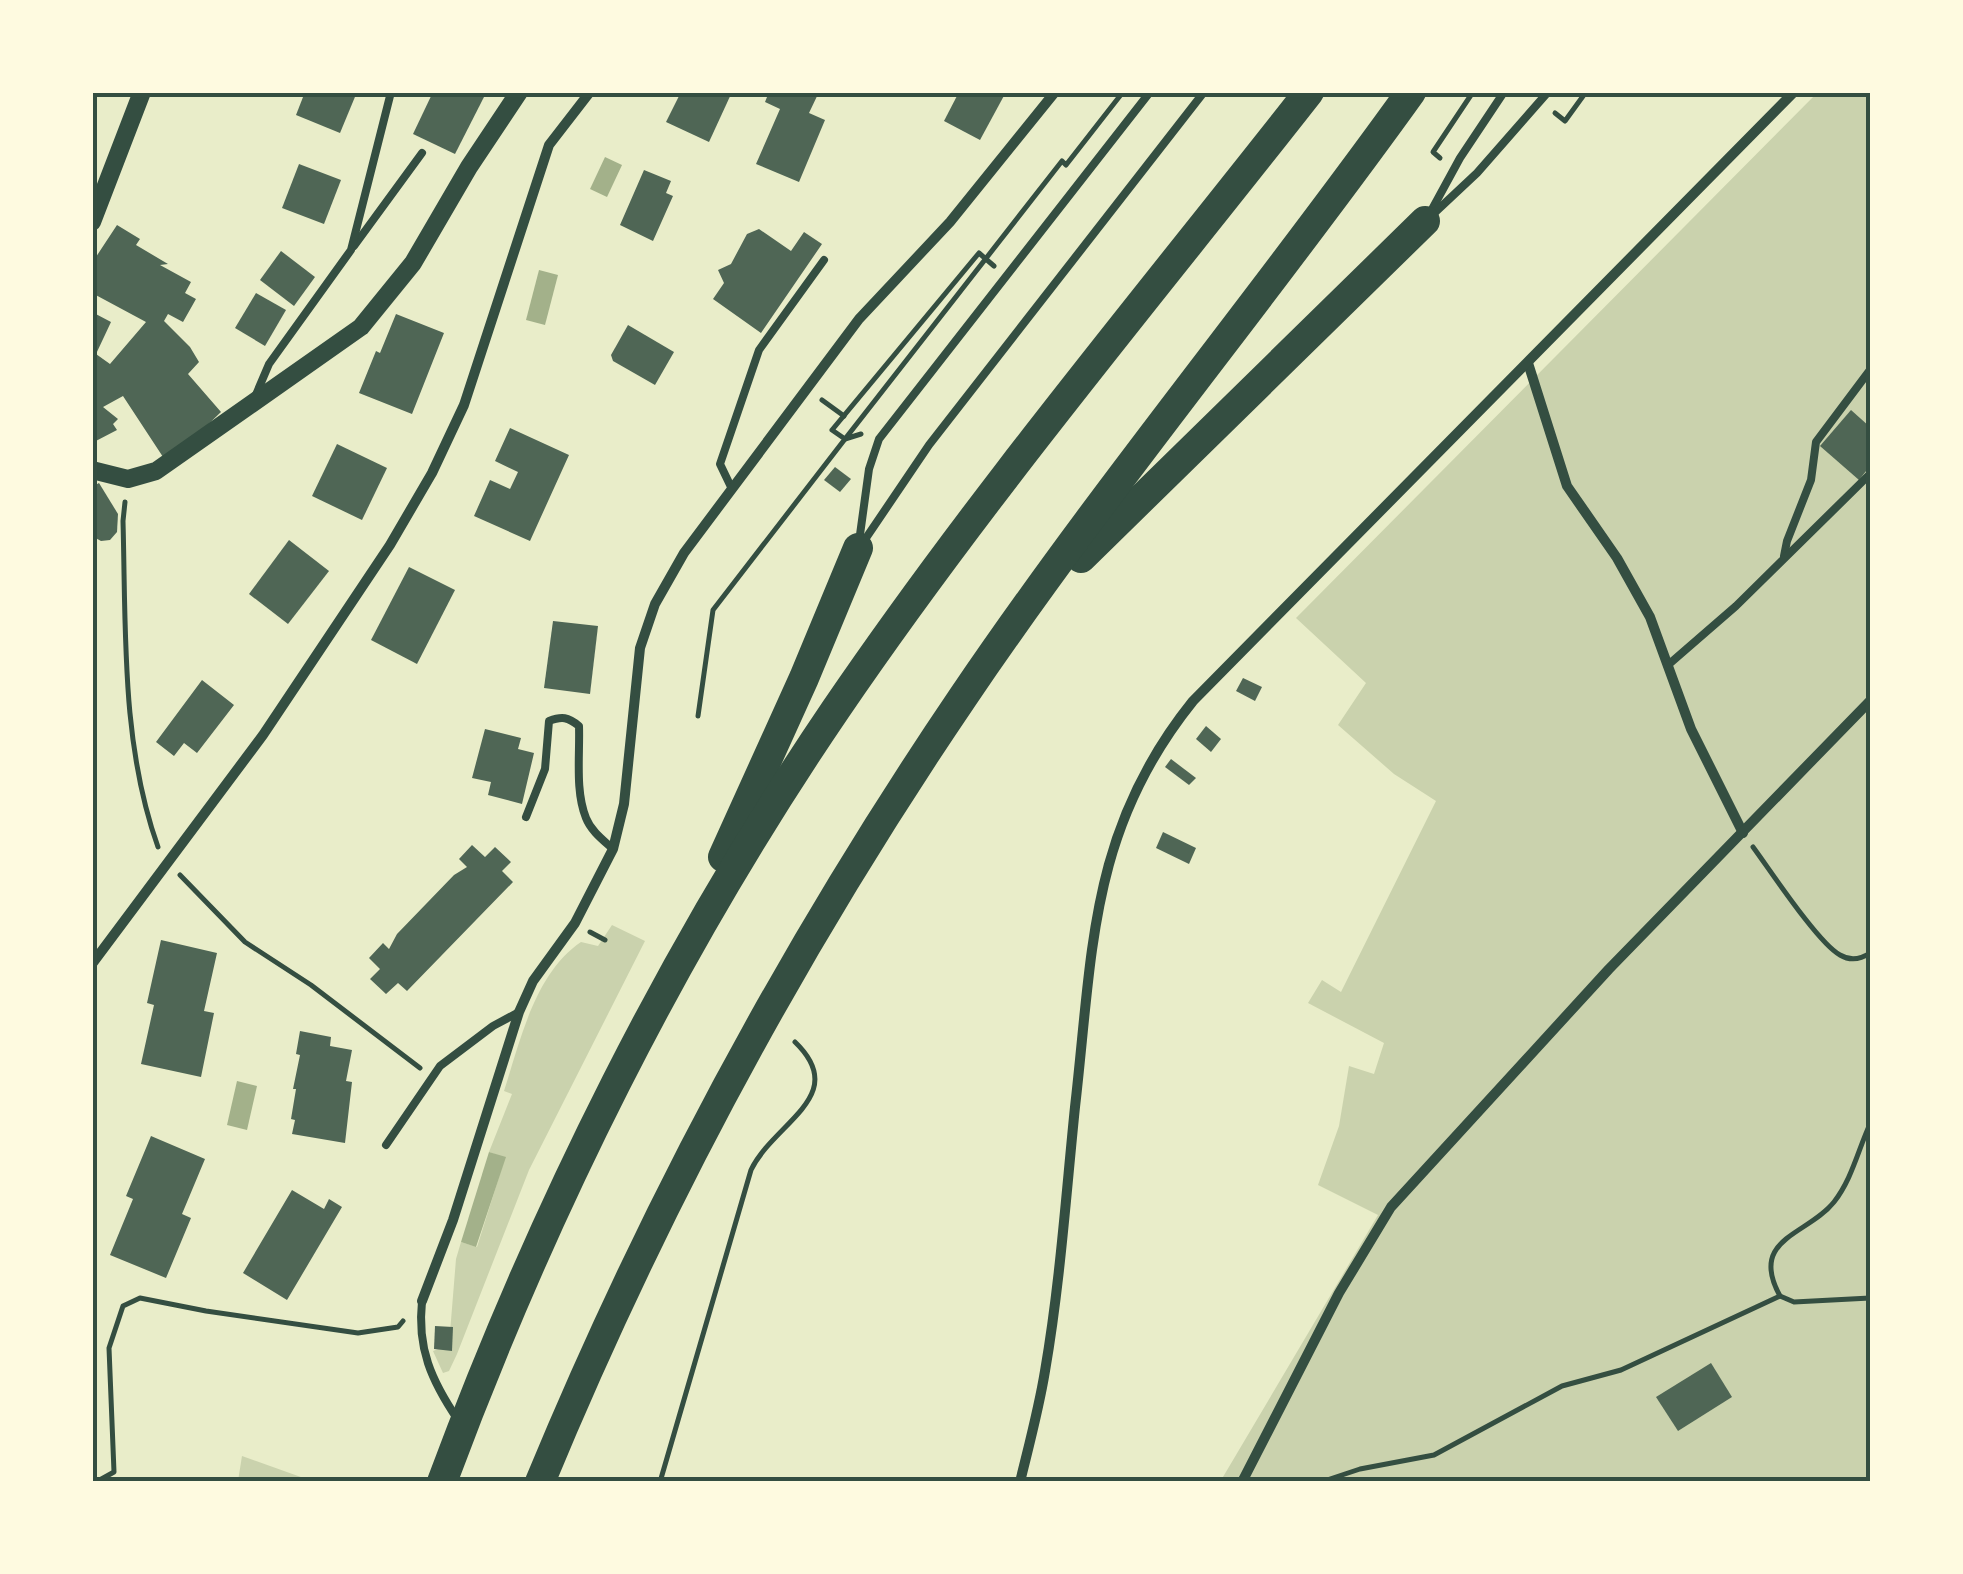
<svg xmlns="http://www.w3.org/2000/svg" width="1963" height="1574" font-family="'Space Grotesk',sans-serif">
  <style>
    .green { fill: #cad2ad }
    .water { fill: #a3b18a }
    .building { fill: #4f6655 }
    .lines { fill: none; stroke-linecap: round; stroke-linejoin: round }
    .path { stroke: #344e41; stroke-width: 5 }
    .service { stroke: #344e41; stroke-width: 8 }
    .minor { stroke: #344e41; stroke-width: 10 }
    .tertiary { stroke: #344e41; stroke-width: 18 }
    .motorway { stroke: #344e41; stroke-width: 30 }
    .neatline { fill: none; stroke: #344e41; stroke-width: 4 }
  </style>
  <rect width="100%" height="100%" fill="#e9edc9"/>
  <g class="green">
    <polygon points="1817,93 1870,93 1870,1481 1220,1482 1378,1215 1318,1185 1339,1126 1349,1066 1374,1074 1384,1043 1308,1003 1322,980 1341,992 1436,801 1394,774 1338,725 1366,683 1296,618"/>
    <path d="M 612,925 L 645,941 L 529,1170 L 457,1354 L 449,1371 L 443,1373 L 433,1351 L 449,1345 L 456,1259 L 461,1242 L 477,1247 L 505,1158 L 489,1152 L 512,1094 L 504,1091 C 520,1041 535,973 581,942 L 598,946 Z"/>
    <polygon points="242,1456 312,1481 238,1481"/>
  </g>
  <g class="water">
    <polygon points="605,157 622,165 607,197 590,189"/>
    <polygon points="539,270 558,275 545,325 526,320"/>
    <polygon points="237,1081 257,1086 247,1130 227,1125"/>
    <polygon points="489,1152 506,1157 476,1247 461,1242"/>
  </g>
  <g class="building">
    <polygon points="305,92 357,92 340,133 296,115"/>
    <polygon points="433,92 485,95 455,154 413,134"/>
    <polygon points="681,92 732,92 709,142 666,122"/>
    <polygon points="769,92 819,92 809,113 825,120 799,182 756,164 780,109 765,102"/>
    <polygon points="959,92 1006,92 980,140 944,121"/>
    <polygon points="299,164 341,180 324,224 282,208"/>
    <polygon points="644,170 671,181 666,193 673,196 653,241 620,225"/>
    <polygon points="117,225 140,239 136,245 168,264 160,265 191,282 185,293 196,299 183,322 168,314 164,321 190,347 199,362 188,374 221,412 194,438 163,457 123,396 103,407 118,419 113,424 117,430 92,443 92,312 111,322 96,354 110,364 146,322 92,293 92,263"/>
    <polygon points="759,229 791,251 804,232 822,244 761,333 713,299 724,283 718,270 731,264 747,234"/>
    <polygon points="281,251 315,277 294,306 260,280"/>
    <polygon points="256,293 286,310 265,346 235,328"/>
    <polygon points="396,314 444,333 412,414 359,393 376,351 380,353"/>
    <polygon points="628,325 674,352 655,385 613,361 611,355"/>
    <polygon points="1851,410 1870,427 1870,466 1859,480 1820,446"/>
    <polygon points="510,428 569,455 530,541 474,516 490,480 510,489 518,472 495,461"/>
    <polygon points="337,444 387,468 362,520 312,496"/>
    <polygon points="835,467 851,479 840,492 824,480"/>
    <polygon points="99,483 118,514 117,532 110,540 101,541 92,536 92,487"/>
    <polygon points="289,540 329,571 288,624 249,594"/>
    <polygon points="409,567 455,590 417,664 371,640"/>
    <polygon points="553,621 598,626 590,694 544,688"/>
    <polygon points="1243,678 1262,687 1255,701 1236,691"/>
    <polygon points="202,680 234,705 197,753 184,743 174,756 156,742"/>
    <polygon points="1206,726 1221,739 1211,752 1196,739"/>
    <polygon points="485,729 521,738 518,749 534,753 522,804 488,795 491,782 472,778"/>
    <polygon points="1171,759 1196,778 1189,785 1165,767"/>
    <polygon points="1163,832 1196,848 1189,864 1156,848"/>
    <polygon points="472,845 485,857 495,847 511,862 502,871 513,882 407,991 398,983 386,994 370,979 380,969 369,958 383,943 389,949 397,934 454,875 467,867 459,859"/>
    <polygon points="161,940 217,953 204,1011 214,1013 201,1077 141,1064 154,1005 147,1003"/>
    <polygon points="300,1031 331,1037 330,1046 352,1050 346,1081 352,1082 345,1143 292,1134 295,1120 291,1119 296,1089 293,1089 300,1055 296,1054"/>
    <polygon points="151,1136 205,1159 182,1214 191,1218 166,1278 110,1255 133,1199 126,1196"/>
    <polygon points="292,1190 324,1209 329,1199 342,1207 287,1300 243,1273"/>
    <polygon points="435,1326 453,1327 452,1351 434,1349"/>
    <polygon points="1711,1363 1732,1397 1678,1431 1656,1397"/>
  </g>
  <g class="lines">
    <g class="path">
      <polyline points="1555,113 1565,121 1586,92"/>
      <polyline points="1440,158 1433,152 1473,92"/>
      <polyline points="822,400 844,416"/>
      <polyline points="861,434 845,439 1062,161 1066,165 1123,92"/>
      <path d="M 125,502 L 123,521 C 126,630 121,744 158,847"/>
      <polyline points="698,716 713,610 845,439 832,430 979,253 994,266"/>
      <path d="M 1753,847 C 1770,870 1818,943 1840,955 C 1850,961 1861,959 1870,953"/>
      <polyline points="180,875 245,942 311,985 420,1068"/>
      <polyline points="590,932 605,940"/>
      <path d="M 1780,1296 C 1748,1238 1808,1235 1834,1202 C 1852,1179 1858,1150 1870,1124"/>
      <polyline points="96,1482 114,1472 109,1348 123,1306 140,1298 206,1311 358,1333 398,1327 403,1321"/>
      <path d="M 660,1482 L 751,1170 C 774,1122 851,1096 795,1042"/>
      <polyline points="1321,1482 1360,1469 1434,1455 1562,1386 1621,1370 1780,1296 1794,1302 1870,1298"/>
    </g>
    <g class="service">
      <polyline points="1430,213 1460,158 1504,92"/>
      <polyline points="1429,218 1477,173 1548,92"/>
      <polyline points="354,246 422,153"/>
      <polyline points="255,397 269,364 351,250 391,92"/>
      <polyline points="732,489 720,464 759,350 824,260"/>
      <polyline points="864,541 929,445 1204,92"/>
      <polyline points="859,542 869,469 879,439 1150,92"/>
      <polyline points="1784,556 1787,541 1811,480 1816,442 1870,370"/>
      <polyline points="1668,665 1736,606 1870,474"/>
      <path d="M 526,817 L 545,769 L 549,721 C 562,716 568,717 579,726 C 580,755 575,791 586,818 C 591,831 603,840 613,849"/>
      <polyline points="386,1145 440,1066 493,1026 519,1012"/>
      <path d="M 422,1301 C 417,1348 431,1380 458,1420"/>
    </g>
    <g class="minor">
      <polyline points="1528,363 1567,486 1617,558 1650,617 1691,729 1743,833"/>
      <polyline points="92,964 263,735 390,545 432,473 464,405 549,145 590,92"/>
      <polyline points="422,1301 453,1220 519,1012 533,981 575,923 613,849 624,804 640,648 655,604 684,553 859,319 950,222 1055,92"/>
      <path d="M 1020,1482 C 1029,1445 1039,1408 1045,1371 C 1060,1284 1066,1195 1075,1107 C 1093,951 1089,830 1193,701 L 1794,92"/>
      <polyline points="1242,1482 1339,1293 1391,1207 1609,969 1870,701"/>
    </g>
    <g class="tertiary">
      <polyline points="92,222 142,92"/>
      <polyline points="92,470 128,479 156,471 361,327 413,263 469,167 519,92"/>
    </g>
    <g class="motorway">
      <polyline points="1081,558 1425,221"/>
      <polyline points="723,857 804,678 858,548"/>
      <path d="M 442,1482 C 542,1212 674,947 836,709 C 982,495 1149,296 1309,92"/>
      <path d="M 540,1482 C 654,1206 796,943 963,697 C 1104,489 1265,296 1411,92"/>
    </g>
  </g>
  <rect width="1963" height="1574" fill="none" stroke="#fefae0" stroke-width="190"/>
  <rect x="95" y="95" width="1773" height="1384" class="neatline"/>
</svg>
